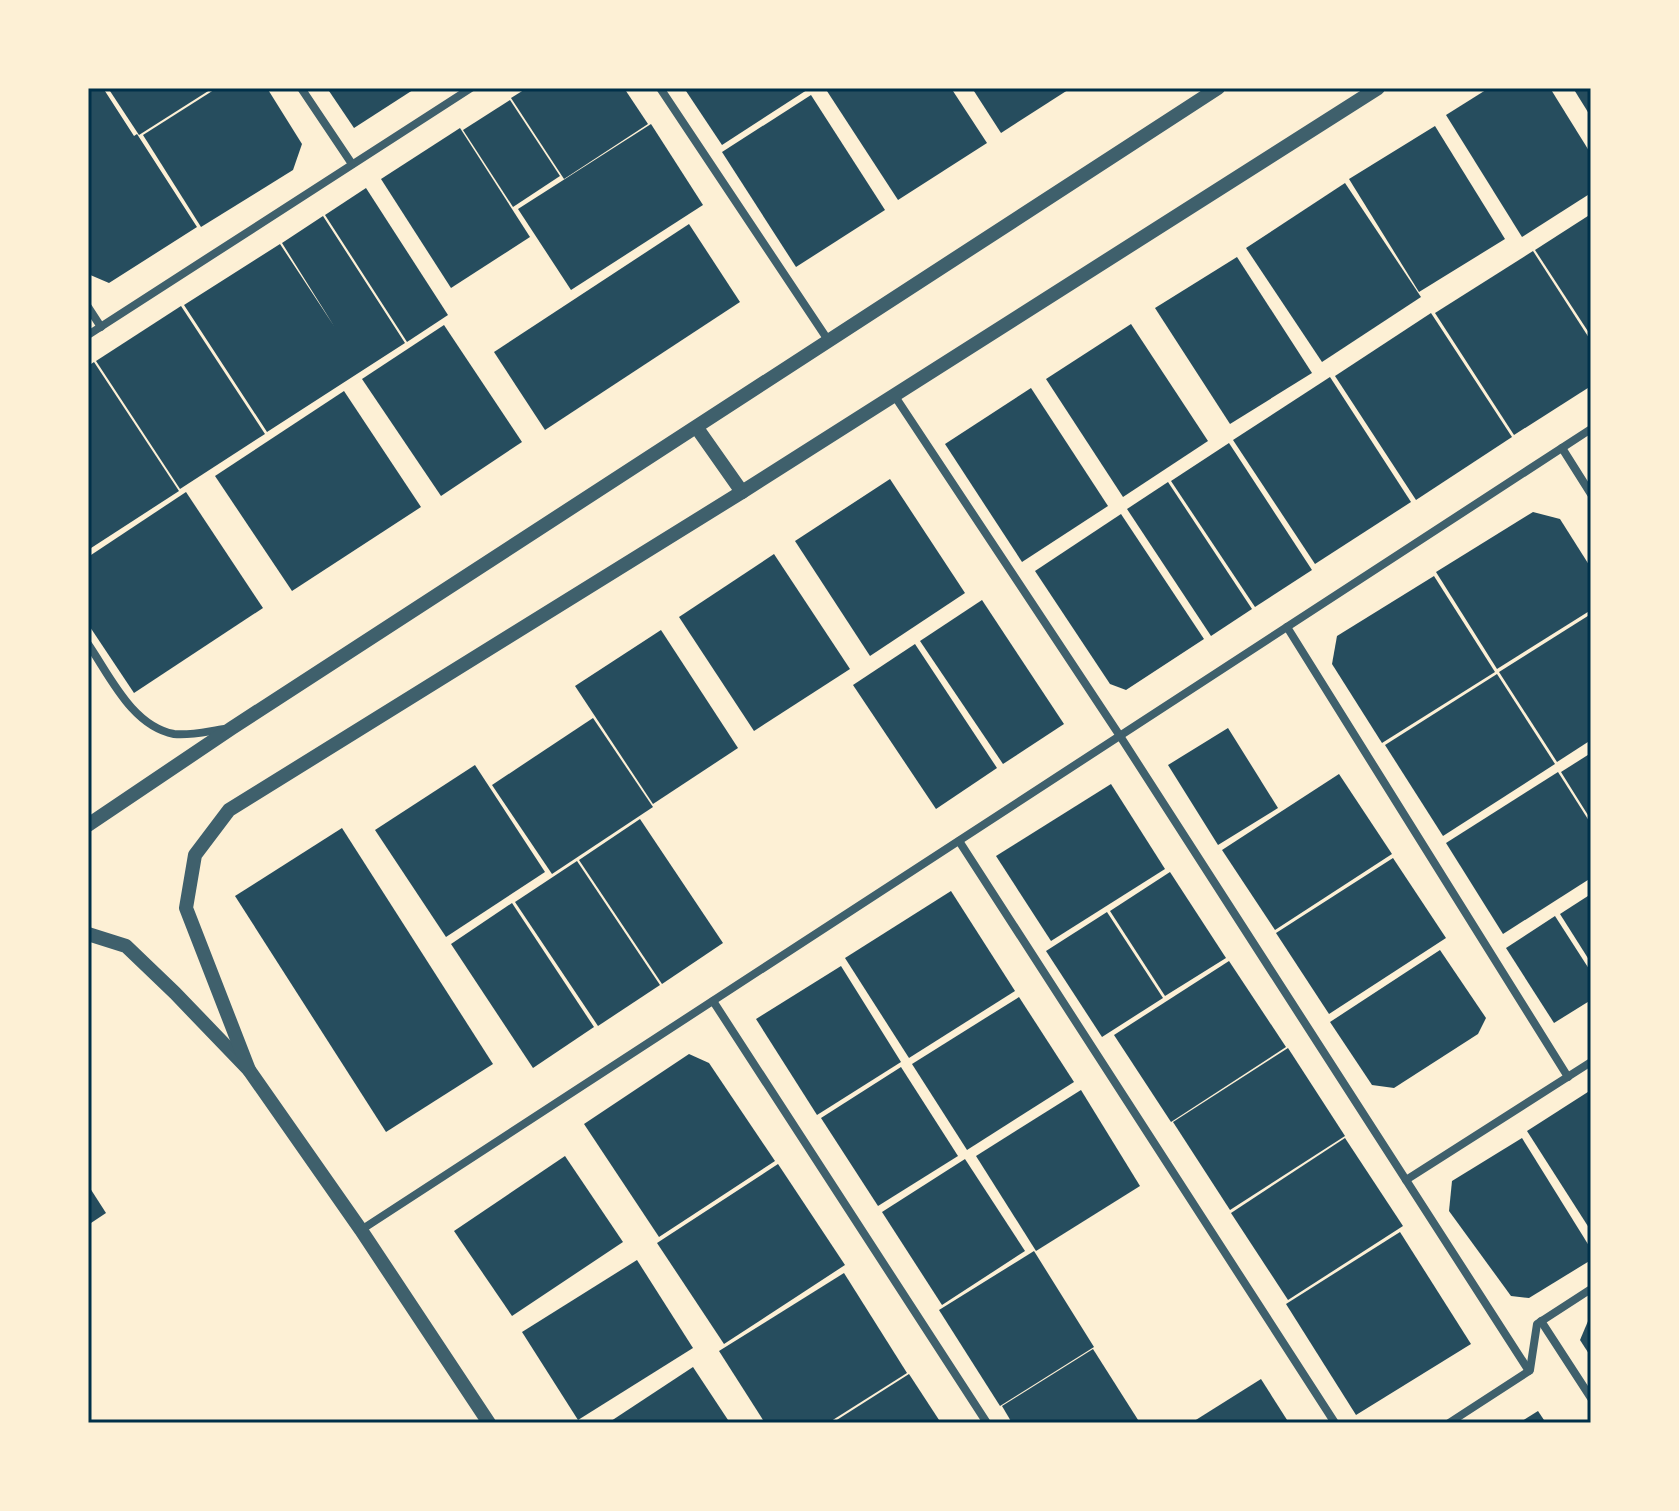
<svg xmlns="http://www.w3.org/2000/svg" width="1679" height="1511" font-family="Ubuntu,sans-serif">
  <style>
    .building { fill: #264d5e }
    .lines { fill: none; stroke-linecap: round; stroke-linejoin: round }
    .minor { stroke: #3f606c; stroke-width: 8 }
    .tertiary { stroke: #3f606c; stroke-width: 14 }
    .neatline { fill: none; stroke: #003049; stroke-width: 3 }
  </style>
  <rect width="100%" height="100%" fill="#fdf0d5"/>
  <g class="building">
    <polygon points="88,88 103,88 134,136 137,134 197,227 109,283 88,274"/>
    <polygon points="108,88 213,88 139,135"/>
    <polygon points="217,88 267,88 302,144 293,170 201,227 143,135"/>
    <polygon points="327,88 416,88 354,128"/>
    <polygon points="527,88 624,88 648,124 564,179 511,98"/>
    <polygon points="684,88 810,88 722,145"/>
    <polygon points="825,88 951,88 987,143 898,200"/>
    <polygon points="972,88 1071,88 1001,133"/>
    <polygon points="1489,88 1550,88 1591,154 1591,193 1522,237 1446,115"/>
    <polygon points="1573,88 1591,88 1591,117"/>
    <polygon points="811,95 885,210 796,267 722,152"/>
    <polygon points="510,100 560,176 513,207 463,130"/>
    <polygon points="651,124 703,205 571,290 518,209"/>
    <polygon points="1435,126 1505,239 1419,292 1349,179"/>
    <polygon points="460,128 530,237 451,288 381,179"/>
    <polygon points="1345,183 1421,297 1322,362 1246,248"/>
    <polygon points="366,188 448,315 407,342 325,215"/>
    <polygon points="1591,214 1591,336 1535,250"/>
    <polygon points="323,216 405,343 267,432 184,305 280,244 334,326 282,243"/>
    <polygon points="689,224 740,302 545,430 494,352"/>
    <polygon points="1533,251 1591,341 1591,386 1514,435 1435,313"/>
    <polygon points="1237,257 1312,373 1230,424 1155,308"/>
    <polygon points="181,306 265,434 180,489 96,361"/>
    <polygon points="1431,313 1512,437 1416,500 1335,376"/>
    <polygon points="1131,324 1208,441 1123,497 1046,379"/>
    <polygon points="444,325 522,442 441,496 362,379"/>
    <polygon points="94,362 179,491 88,550 88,366"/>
    <polygon points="1330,377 1411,502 1315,564 1233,440"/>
    <polygon points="1031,388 1108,506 1022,562 945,444"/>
    <polygon points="344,391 421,507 292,591 215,476"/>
    <polygon points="1229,443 1312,570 1255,607 1171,481"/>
    <polygon points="890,479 965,593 870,656 795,541"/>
    <polygon points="1168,482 1252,609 1211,636 1127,509"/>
    <polygon points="186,492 263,608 134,693 88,624 88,557"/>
    <polygon points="1533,512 1560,519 1591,568 1591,610 1497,669 1436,572"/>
    <polygon points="1121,514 1204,639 1126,690 1110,684 1035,571"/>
    <polygon points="774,554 850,669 754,731 679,617"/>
    <polygon points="1434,576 1495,672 1382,743 1332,664 1337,636"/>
    <polygon points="982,600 1064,724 1003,764 920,641"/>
    <polygon points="1591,614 1591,740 1557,762 1499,672"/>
    <polygon points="661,630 738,748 653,804 575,686"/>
    <polygon points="915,644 997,768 936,809 853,685"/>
    <polygon points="1497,674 1555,764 1443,836 1385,745"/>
    <polygon points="593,718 653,807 552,874 492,785"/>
    <polygon points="1228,728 1278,808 1218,845 1168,765"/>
    <polygon points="1591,753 1591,820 1561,772"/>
    <polygon points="475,765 545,872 446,937 375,830"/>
    <polygon points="1558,772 1591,824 1591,878 1503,934 1446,843"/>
    <polygon points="1339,774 1392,854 1275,930 1222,850"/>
    <polygon points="1111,784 1165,869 1051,941 996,856"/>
    <polygon points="640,819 723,943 662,984 579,860"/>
    <polygon points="342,828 493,1064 386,1132 235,896"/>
    <polygon points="1393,858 1446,938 1329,1014 1276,933"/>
    <polygon points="577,861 660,985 598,1026 515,902"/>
    <polygon points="1170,872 1226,958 1165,996 1110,911"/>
    <polygon points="951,891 1015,991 909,1058 845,958"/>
    <polygon points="1591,894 1591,963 1560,914"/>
    <polygon points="512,903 594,1027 533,1068 451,944"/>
    <polygon points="1107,912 1163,998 1102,1037 1046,951"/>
    <polygon points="1555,916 1591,972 1591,1000 1554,1023 1506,948"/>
    <polygon points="1440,950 1486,1018 1478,1034 1394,1088 1372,1085 1330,1022"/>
    <polygon points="1229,961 1286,1047 1171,1122 1114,1035"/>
    <polygon points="841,966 901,1062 817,1115 756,1019"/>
    <polygon points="1019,997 1074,1082 967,1150 912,1064"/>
    <polygon points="1288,1048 1345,1136 1230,1210 1173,1122"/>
    <polygon points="689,1054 709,1063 775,1161 659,1237 584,1124"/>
    <polygon points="901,1067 958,1156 878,1206 821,1118"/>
    <polygon points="1081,1090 1140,1186 1036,1251 976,1156"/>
    <polygon points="1591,1090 1591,1231 1527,1131"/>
    <polygon points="1345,1138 1403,1226 1288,1300 1231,1213"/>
    <polygon points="1522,1138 1591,1249 1591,1260 1529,1298 1511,1296 1449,1211 1452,1181"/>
    <polygon points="565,1156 623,1242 512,1316 454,1231"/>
    <polygon points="965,1159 1025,1251 942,1305 882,1212"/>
    <polygon points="778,1164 845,1265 724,1344 657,1243"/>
    <polygon points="88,1185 106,1213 88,1225"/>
    <polygon points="1400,1232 1471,1344 1356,1415 1286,1304"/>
    <polygon points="1034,1251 1094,1347 1000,1406 939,1310"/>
    <polygon points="637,1260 693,1348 578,1420 522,1332"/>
    <polygon points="844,1273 907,1373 828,1423 765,1423 719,1351"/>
    <polygon points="1591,1314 1591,1357 1580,1340"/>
    <polygon points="1093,1349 1140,1423 1012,1423 1002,1406"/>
    <polygon points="693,1367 730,1423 608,1423"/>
    <polygon points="909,1374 941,1423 832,1423"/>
    <polygon points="1261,1379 1289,1423 1191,1423"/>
    <polygon points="1538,1411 1546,1423 1519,1423"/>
  </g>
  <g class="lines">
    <g class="minor">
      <polyline points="301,88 352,164"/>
      <polyline points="660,88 828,340"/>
      <polyline points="88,307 101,327"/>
      <polyline points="88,335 471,88"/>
      <polyline points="894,395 1120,736 1529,1371"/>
      <polyline points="1562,448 1591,494"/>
      <polyline points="1287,627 1568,1077"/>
      <path d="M 88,644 C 110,676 132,726 174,734 C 190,736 209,731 225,729"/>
      <polyline points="959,841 1335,1423"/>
      <polyline points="713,1001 987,1423"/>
      <polyline points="1406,1180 1591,1062"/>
      <polyline points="361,1230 1591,429"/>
      <polyline points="1541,1321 1591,1398"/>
      <polyline points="1530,1370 1537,1324 1591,1289"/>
      <polyline points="1449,1423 1529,1371"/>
    </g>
    <g class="tertiary">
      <polyline points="697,428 742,492"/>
      <polyline points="88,825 232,728 1218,88"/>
      <polyline points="88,934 126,946 175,993 249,1070 361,1230 489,1423"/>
      <polyline points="249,1070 186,908 195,855 229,810 742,492 1378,88"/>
    </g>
  </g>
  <rect width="1679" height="1511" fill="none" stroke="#fdf0d5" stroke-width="180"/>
  <rect x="90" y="90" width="1499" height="1331" class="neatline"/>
</svg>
